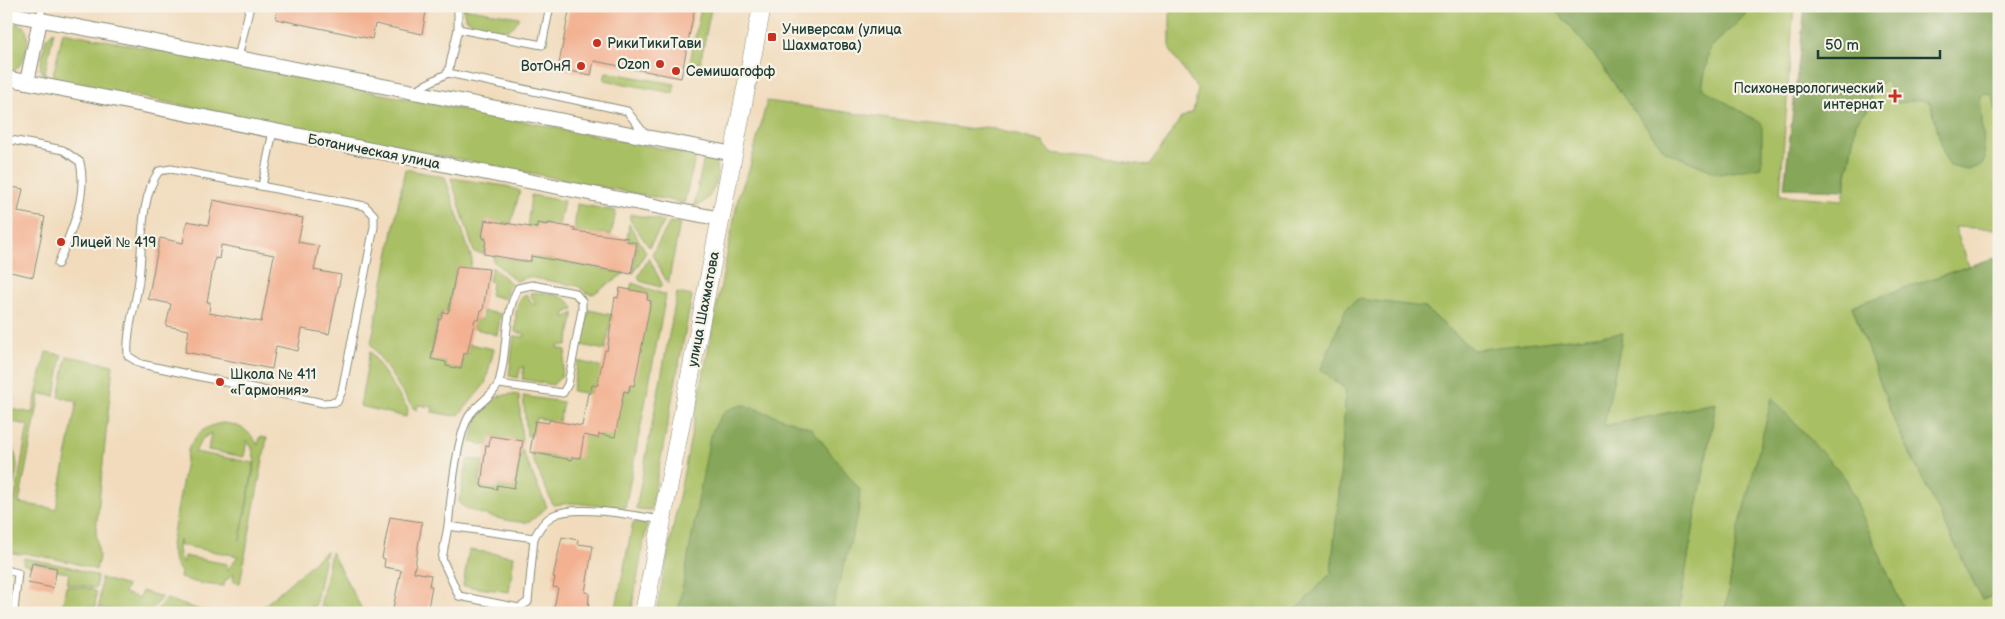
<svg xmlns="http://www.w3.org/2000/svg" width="2005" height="619" font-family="'Balsamiq Sans',sans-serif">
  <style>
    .green { fill: #a9bf64; stroke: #647e4c; fill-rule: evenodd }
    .forest { fill: #86a65a; stroke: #527247 }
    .building { fill: #f3b191; fill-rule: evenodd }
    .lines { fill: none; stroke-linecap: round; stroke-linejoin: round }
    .service-casing { stroke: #888c78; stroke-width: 9 }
    .minor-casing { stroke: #888c78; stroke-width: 16 }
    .tertiary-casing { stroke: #888c78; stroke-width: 19 }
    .service { stroke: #fff; stroke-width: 7 }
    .minor { stroke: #fff; stroke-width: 14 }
    .tertiary { stroke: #fff; stroke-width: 18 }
    .poi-dot { fill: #c8321e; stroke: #f7f3e8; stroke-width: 2 }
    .labels { text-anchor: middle; stroke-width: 4.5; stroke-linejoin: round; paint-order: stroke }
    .poi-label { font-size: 14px; fill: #1f3d34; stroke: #f7f3e8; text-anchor: start }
    .street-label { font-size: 14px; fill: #1f3d34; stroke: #f7f3e8 }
  </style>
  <rect width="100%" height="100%" fill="#f7f3e8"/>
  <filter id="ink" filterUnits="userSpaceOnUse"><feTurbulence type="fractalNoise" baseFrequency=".02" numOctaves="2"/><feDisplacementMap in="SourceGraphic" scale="10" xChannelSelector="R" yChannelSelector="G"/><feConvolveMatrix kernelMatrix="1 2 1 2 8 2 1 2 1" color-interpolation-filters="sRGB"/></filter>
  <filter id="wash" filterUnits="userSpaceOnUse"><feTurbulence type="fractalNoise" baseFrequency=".0096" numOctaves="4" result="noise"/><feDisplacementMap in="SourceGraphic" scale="20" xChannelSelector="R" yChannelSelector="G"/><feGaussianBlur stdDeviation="1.12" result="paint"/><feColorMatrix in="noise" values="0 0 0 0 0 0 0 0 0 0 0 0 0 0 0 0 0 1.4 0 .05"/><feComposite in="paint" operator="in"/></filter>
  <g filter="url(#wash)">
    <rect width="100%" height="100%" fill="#f1dbbc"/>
    <g class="green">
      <path d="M 1176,6 L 1552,6 L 1593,53 L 1633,110 L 1665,151 L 1702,88 L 1709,49 L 1744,16 L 1748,6 L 1794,6 L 1780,195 L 1843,200 L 1856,123 L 1869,108 L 1874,89 L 1885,80 L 1891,87 L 1891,94 L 1904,103 C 1914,97 1922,98 1931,104 L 1944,155 L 1950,166 L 1968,170 L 1982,165 L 1979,96 L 1985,93 L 1993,96 L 1999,124 L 1999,229 L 1955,227 L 1969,266 L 1852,306 L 1895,423 L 1982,599 L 1999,595 L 1999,613 L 1905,613 L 1846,479 L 1738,532 L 1725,613 L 1678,613 L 1716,403 L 1603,426 L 1623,333 L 1473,350 L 1424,307 L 1329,378 L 1346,389 L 1339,493 L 1331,573 L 1293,613 L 656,613 L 739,194 L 749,170 L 767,101 L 967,129 L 987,127 L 1043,142 L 1051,153 L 1103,158 L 1149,166 L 1181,118 L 1193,112 L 1198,90 L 1170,50 L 1170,14 Z"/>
      <polygon points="701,7 711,9 700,64 690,62"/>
      <path d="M 463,8 L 519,17 C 517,22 514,27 509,29 C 499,33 470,25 465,17 Z"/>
      <path d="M 6,21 L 24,26 C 32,38 26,66 12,71 L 6,70 Z"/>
      <polygon points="54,31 44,76 40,68 46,38"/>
      <polygon points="63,32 696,155 684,203 52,80"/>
      <polygon points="606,72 675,84 673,93 604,80"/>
      <path d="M 704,157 L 714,160 C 722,175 712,204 694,206 Z"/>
      <polygon points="405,169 445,177 472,260 470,268 457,266 448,313 443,312 441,319 438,319 431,358 446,362 446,366 461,369 464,353 468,354 469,344 494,349 485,384 460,414 454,416 432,412 433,407 418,405 417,410 413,408 371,344"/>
      <polygon points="451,178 506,186 520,191 511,224 485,221 482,238 486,239 484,254 474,252"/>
      <polygon points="531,195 564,201 559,225 538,223 536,231 527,229"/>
      <polygon points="577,204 616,211 611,235 601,233 601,236 574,231"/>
      <polygon points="630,214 665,221 649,247 630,220"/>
      <polygon points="670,222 680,223 668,284 652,254"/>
      <polygon points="629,224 646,252 633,274 637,243 627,241"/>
      <polygon points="494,256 530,263 531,256 625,273 593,294 586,293 578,286 528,277 516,281 493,261"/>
      <polygon points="649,258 662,284 660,287 640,281 638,277"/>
      <polygon points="492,267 512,284 508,287 505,299 490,295 492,282 489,281"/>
      <polygon points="632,283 666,295 625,508 572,503 553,505 531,455 532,453 571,460 584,435 598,438 624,391 629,392 651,301 647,300 648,293 630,290"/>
      <path d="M 530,293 C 543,291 570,295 574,309 L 565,313 L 564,318 L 574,313 L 567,346 L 559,345 L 558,348 L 566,350 L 561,377 L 553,385 L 522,379 L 524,367 L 521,367 L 518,378 L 509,376 L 514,336 L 524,337 L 525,334 L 515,332 C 517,319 512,302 527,294 L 532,304 L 536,305 Z"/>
      <polygon points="677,293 692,296 651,510 636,509"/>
      <polygon points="589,310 612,315 605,350 581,345"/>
      <polygon points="483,311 501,314 497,335 473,328 474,319 482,320"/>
      <polygon points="370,351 408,409 406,417 360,406"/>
      <polygon points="46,352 62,355 55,396 40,394 19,503 56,509 77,401 59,397 67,356 113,365 96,531 99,557 96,570 71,562 24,553 19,554 6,552 6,519 11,520 28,425 6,421 6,408 32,413"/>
      <polygon points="578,361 602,367 598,386 592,385 590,394 572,391"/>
      <polygon points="512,394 519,395 522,441 491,436 489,446 471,442 476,418 499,396"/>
      <polygon points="523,396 563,402 559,422 536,418 532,436 527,436"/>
      <path d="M 222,423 C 239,424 249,430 258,445 L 260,437 L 267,438 L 240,583 L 233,582 L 234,574 L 225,581 L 224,586 L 202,584 L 180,578 L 181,572 L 174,562 L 171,545 L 188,450 C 195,434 205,426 222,423 ZM 211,433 L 208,450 L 244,457 L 247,440 L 252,448 L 255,463 L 240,540 L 254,463 L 195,452 L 202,439 ZM 179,540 L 179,545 L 238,556 L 227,571 L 227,564 L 184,556 L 183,563 C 178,556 177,548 179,540 Z"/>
      <path d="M 6,437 C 20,455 21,477 6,495 Z"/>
      <path d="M 521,448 L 547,507 C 541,512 534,520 527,522 C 515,524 472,513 461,505 L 459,501 L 468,459 L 483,461 L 479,486 L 496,489 L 497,485 L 514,488 Z"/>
      <polygon points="633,522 647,525 631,613 615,613"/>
      <polygon points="469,550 514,556 509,592 463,586"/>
      <polygon points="326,551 315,607 309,607 304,613 257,612"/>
      <polygon points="331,552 364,613 324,613 325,607 320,607"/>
      <polygon points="24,558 70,567 97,576 96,588 67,584 69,573 57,571 57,568 33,563 32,566 23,564"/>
      <polygon points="101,578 127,586 124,593 139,598 142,591 162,597 149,613 115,613 115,610 99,608"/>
      <polygon points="66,586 91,589 96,592 95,608 79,606 78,611 62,609"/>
      <polygon points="166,599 200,610 223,613 154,613"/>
    </g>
    <g class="forest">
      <polygon points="1552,6 1748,6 1744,16 1709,49 1702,88 1762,124 1762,167 1719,174 1665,151 1633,110 1593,53"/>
      <path d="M 1805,6 L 1999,6 L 1999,124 L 1993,96 L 1985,93 L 1980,96 L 1985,159 L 1982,165 L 1968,170 L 1950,166 L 1944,155 L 1931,104 C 1917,95 1910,103 1896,103 C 1891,95 1891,87 1885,80 L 1874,89 L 1869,108 L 1856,123 L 1844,190 L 1784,188 Z"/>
      <polygon points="1999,256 1999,595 1982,599 1895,423 1852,306"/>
      <polygon points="1358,299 1424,307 1473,350 1623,333 1604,426 1716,403 1678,613 1293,613 1331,573 1339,493 1346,390 1321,369 1346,308"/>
      <polygon points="1772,398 1846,479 1905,613 1725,613 1738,532"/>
      <path d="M 745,405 L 812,429 L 860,490 L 858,514 L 831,613 L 678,613 L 710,436 C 720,417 722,408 745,405 Z"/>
    </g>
    <g id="blocks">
      <g class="building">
        <polygon points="278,6 427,6 422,34 375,24 372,39 276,19"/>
        <polygon points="570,6 695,6 681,78 594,61 591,75 558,69"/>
        <polygon points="6,186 23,189 18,212 45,217 33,277 6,271"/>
        <path d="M 213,200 L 303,218 L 298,242 L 319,246 L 314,270 L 341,275 L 329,334 L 302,329 L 298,351 L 276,346 L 272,369 L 185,352 L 189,330 L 166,326 L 171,304 L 148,299 L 160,238 L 183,243 L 187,221 L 208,225 ZM 221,245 L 274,255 L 261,322 L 209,313 L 210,302 L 207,302 L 215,258 L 219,259 Z"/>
        <polygon points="485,220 537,228 537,223 548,225 548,223 575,228 574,231 628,238 627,241 637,243 631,274 531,256 531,261 524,261 484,254 486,239 482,238"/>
        <polygon points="457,266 489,269 483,311 481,310 479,320 475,319 467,354 464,353 461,369 446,366 446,362 431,359 439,319 441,319 443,312 448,313"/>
        <polygon points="620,288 648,293 647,300 651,301 634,386 630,385 629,392 624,391 615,437 599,434 598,438 584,435 580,458 572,457 572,460 530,452 535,421 549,423 549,420 582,426 588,393 590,394 592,385 597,386 605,350 607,351 615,297 618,298"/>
        <polygon points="490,436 523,441 514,488 497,485 497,489 481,486 486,445 489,446"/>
        <polygon points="390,517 422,522 414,572 431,575 429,586 432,586 427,613 392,613 401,570 384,567 385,559 382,558"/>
        <polygon points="562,537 578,540 578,544 593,546 585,592 589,593 588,613 553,613 558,588 553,587 555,577 553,577"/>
        <polygon points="32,563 57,568 53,588 28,583"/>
      </g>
    </g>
  </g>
  <g filter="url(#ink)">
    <use href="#blocks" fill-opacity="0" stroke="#888c78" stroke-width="1"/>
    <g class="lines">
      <defs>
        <g id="service">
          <polyline points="40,20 42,6"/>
          <polyline points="458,29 458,6"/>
          <polyline points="238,58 250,6"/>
          <polyline points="448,73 458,29 542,45 550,6"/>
          <polyline points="413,91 448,73 627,111 647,137"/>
          <path d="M 6,139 L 63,150 L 80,162 C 88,197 71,231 58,264"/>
          <path d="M 171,169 L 365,206 L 374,215 L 374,227 L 342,391 L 337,402 L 323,403 L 141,364 L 128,356 C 126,330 136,305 139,280 C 143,246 139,199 159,171 Z"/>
          <polyline points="262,186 273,131"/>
          <path d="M 499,384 L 563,393 L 568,384 L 582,310 L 582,301 L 575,293 L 532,285 L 518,288 C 503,317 508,351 499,382 C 495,395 476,404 469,416 C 456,439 451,498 448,526 L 534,538 C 539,529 544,520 554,515 C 576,504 638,516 662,520"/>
          <polyline points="448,526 442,559 459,596 519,608 528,602 534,538"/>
          <polyline points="6,570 18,573 14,611 6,610"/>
        </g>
        <g id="minor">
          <polyline points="6,13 734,154"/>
          <polyline points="6,78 721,219"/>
          <polyline points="27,82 40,20"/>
        </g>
        <polyline id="tertiary" points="644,613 762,6"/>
      </defs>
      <use href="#service" class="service-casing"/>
      <use href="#minor" class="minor-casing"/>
      <use href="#tertiary" class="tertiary-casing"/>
      <use href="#service" class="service"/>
      <use href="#minor" class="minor"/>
      <use href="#tertiary" class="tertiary"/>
    </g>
  </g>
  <g class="poi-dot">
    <rect x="767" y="32" width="10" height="10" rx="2.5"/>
    <circle cx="597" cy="43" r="5"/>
    <circle cx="660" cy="64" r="5"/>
    <circle cx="581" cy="66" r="5"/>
    <circle cx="676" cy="71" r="5"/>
    <path d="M1892.5 88.5h5v5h5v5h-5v5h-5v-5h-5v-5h5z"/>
    <circle cx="61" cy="242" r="5"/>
    <circle cx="220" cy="382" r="5"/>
  </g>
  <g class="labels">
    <g class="poi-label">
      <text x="782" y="34">Универсам (улица<tspan x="782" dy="16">Шахматова)</tspan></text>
      <text x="607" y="48">РикиТикиТави</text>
      <text x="650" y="69" text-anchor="end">Ozon</text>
      <text x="571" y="71" text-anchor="end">ВотОнЯ</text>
      <text x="686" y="76">Семишагофф</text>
      <text x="1884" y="93" text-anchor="end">Психоневрологический<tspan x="1884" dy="16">интернат</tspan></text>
      <text x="71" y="247">Лицей № 419</text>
      <text x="230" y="379">Школа № 411<tspan x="230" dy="16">«Гармония»</tspan></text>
    </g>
    <g class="street-label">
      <text transform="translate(374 151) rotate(11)" y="5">Ботаническая улица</text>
      <text transform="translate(703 309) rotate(-79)" y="5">улица Шахматова</text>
    </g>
  </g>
  <rect width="2005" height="619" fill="none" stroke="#f7f3e8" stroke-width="25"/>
  <path d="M1818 50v8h122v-8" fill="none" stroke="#1f3d34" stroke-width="2.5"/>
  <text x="1825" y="50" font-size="15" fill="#1f3d34" stroke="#f7f3e8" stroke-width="4" paint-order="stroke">50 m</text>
</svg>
